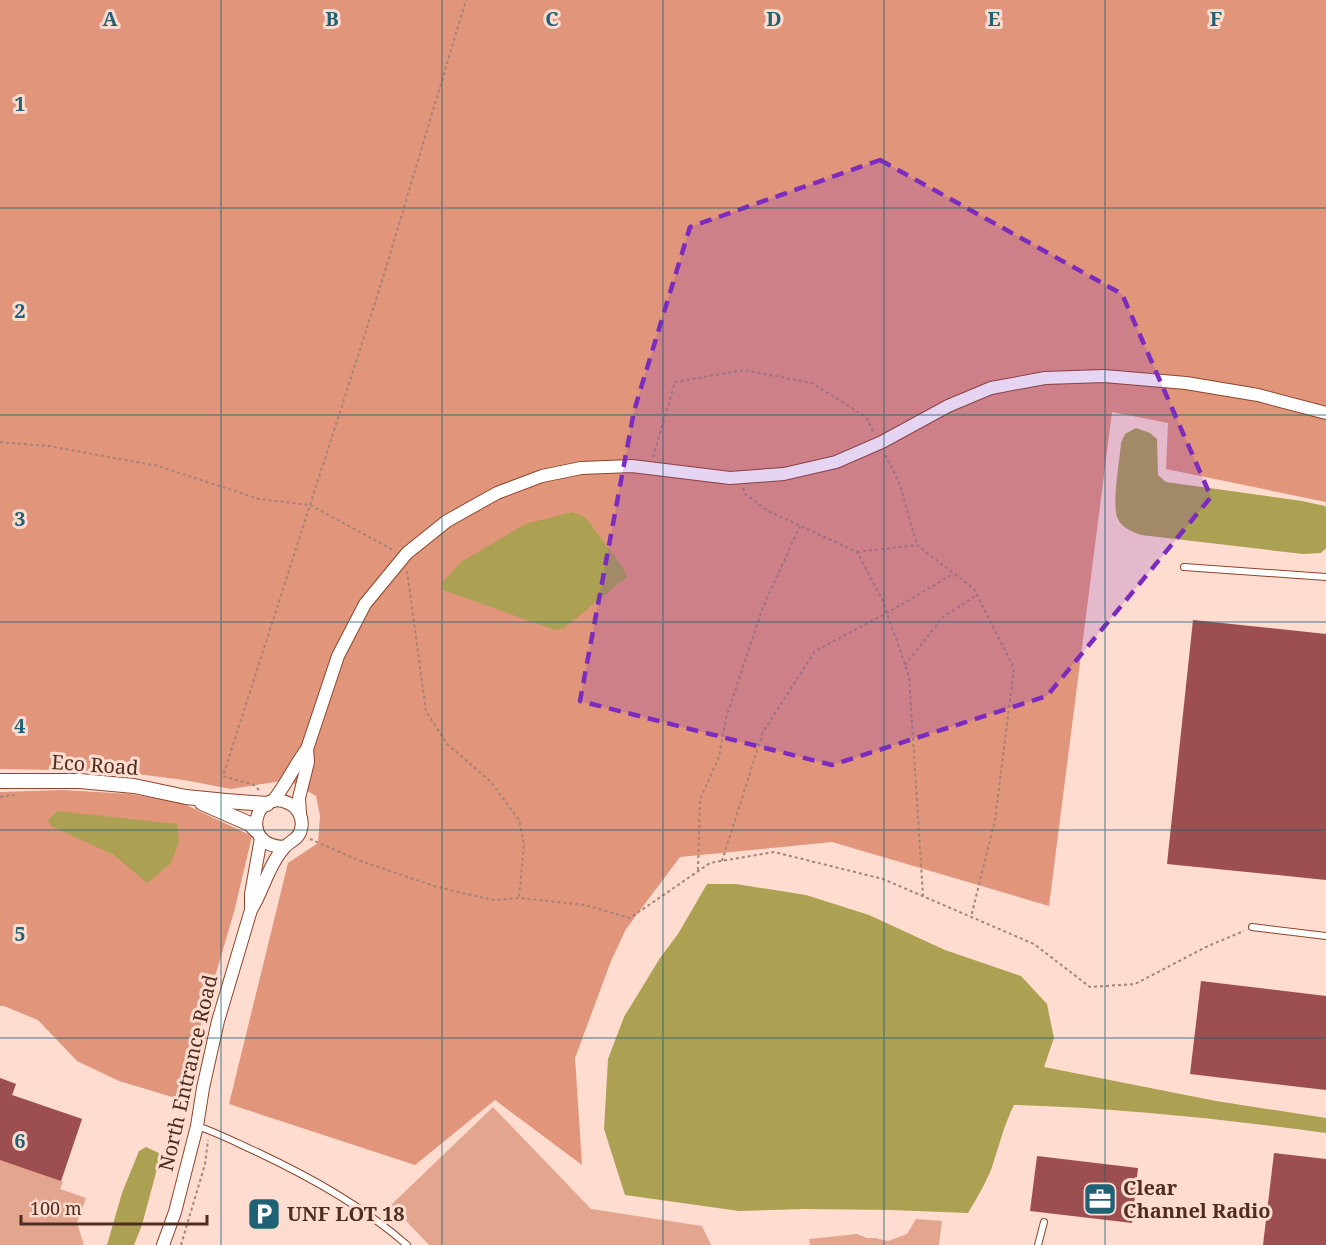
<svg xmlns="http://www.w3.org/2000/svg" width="1326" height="1245" font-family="'Noto Serif',serif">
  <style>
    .green { fill: #e4a58f }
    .forest { fill: #e1957a }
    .water { fill: #aca052 }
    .building { fill: #9d4e50 }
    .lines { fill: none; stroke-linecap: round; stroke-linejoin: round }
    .service-casing { stroke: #8d452b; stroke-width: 8 }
    .minor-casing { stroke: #8d452b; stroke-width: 14 }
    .tertiary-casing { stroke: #8d452b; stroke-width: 16 }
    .path { stroke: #a58377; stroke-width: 2; stroke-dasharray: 3 3; stroke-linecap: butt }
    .service { stroke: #fff; stroke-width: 6 }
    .minor { stroke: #fff; stroke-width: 12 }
    .tertiary { stroke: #fff; stroke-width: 14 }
    .marked { fill: #7b2cbf; fill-opacity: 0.2; stroke: #7b2cbf; stroke-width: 4.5; stroke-dasharray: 12 8; stroke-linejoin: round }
    .grid { fill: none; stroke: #1f6275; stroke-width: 1.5; stroke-opacity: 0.55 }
    .labels { text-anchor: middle; stroke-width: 6; stroke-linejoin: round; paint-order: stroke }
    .street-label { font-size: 20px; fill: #4e2d21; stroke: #fedccf }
    .poi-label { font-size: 20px; font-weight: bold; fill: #4e2d21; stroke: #fedccf; text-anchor: start }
    .grid-label { font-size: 20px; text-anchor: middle; font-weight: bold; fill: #1f6275; stroke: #fedccf; stroke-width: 6; stroke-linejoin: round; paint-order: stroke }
  </style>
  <rect width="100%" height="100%" fill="#fedccf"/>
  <g class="green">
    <polygon points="0,1078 16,1084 12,1095 82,1119 61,1181 63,1182 60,1189 86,1198 77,1223 84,1245 0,1245"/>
    <polygon points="493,1107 591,1209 702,1226 711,1245 429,1245 391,1205"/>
    <polygon points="916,1219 942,1221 939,1245 810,1245 809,1239 857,1234 867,1238 875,1238 888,1241 907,1234"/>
  </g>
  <g class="forest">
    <polygon points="0,0 1326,0 1326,502 1166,469 1168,423 1112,412 1049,906 832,842 680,857 626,929 611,961 575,1058 582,1165 495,1100 415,1165 229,1104 288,863 318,843 320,816 316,796 288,780 231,789 184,780 113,771 0,769"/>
    <polygon points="63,790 130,794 182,803 252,836 234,912 179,1099 119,1081 77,1061 38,1020 4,1006 0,1006 0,792"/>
  </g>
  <g class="water">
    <path d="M 1136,428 L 1150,433 L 1157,439 L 1158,475 L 1166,482 L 1302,501 L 1325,506 L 1326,508 L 1326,548 L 1321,553 L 1303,554 L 1141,535 C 1133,532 1122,528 1118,519 C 1111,507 1120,459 1121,443 L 1125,434 Z"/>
    <polygon points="572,512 585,517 624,569 627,577 564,628 555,630 443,590 442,583 461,562 525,524"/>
    <polygon points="57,811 177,824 179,842 170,864 147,883 114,855 51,826 48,820"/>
    <path d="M 707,884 L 736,884 L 806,895 L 869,915 L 945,950 L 1021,976 L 1047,1004 L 1054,1038 L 1044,1067 L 1216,1101 L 1326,1118 L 1326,1133 C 1222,1119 1118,1108 1014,1105 C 1004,1125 999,1146 992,1167 C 986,1183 977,1198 968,1213 L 891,1210 L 805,1209 L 739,1211 L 625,1195 L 604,1129 L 608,1059 L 624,1017 L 660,958 L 678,934 Z"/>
    <polygon points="146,1147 161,1154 142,1225 134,1245 107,1245 122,1193 139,1151"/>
  </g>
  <g class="building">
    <polygon points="1193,620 1326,634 1326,880 1167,864"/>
    <polygon points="1201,981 1326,996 1326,1090 1190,1074"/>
    <polygon points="0,1078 16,1084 12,1095 82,1119 61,1181 0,1160"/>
    <polygon points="1274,1153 1326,1159 1326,1245 1263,1245"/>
    <polygon points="1037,1156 1138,1168 1132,1223 1030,1211"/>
  </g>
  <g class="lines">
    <defs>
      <g id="service">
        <polyline points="1184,567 1326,577"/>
        <polyline points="1252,927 1326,936"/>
        <path d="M 197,1126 C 218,1133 237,1143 257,1152 C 310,1177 363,1206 407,1245"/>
        <polyline points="1038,1245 1044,1222"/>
      </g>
      <g id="minor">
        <path d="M 273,801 C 286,785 294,766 307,749 L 338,656 L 365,604 L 407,553 L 447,521 L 497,493 L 542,476 L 581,468 L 632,466 L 730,478 L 784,474 L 836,462 L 882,442 L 948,406 L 991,388 L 1045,378 L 1104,376 L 1186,383 L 1258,395 L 1326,413"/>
        <polyline points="300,814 299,798 308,762 307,749"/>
        <polyline points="251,909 251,894 261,838"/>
        <path d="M 163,1245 L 175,1212 L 197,1126 L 203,1088 L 218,1021 L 251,910 C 263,891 268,866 283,849 C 289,841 299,840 301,829 C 304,819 298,807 288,803 C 256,787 238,846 284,847"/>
      </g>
      <g id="tertiary">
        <polyline points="0,781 80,781 134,786 186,797 226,801 267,804"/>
        <polyline points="202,803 250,824 256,830"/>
      </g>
    </defs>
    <use href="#service" class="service-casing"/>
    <use href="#minor" class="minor-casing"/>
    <use href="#tertiary" class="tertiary-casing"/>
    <g class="path">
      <polyline points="0,442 49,446 158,466 259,499 310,505 395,551"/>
      <polyline points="885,455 899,482 917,545"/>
      <polyline points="653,457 675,382 744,370 812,383 866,417 874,433"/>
      <polyline points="743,488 744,493 768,511 857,552 882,599 909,676 923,896"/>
      <polyline points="857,552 917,545 974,589 1014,668 995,820 971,917"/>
      <polyline points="407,571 426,711 447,744 491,782 519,820 524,844 519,897"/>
      <polyline points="905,665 943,617 977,595"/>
      <polyline points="259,790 254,785 223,776 382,281 466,0"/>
      <polyline points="0,797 15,795"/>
      <polyline points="310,839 358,860 437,887 493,900 519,898 585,905 630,918 710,863 774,852 883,879 1034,944 1090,987 1135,984 1208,946 1244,931"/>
      <polyline points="722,861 763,732 815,651 887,613 953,574"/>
      <polyline points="698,870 700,799 719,757 726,718 763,607 800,526"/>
      <polyline points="181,1245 205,1164 208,1140"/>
    </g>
    <use href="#service" class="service"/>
    <use href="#minor" class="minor"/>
    <use href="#tertiary" class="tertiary"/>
  </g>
  <path class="marked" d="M 880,160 L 1122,294 L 1211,497 L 1047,696 L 832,765 L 580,701 L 634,411 L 690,227 Z"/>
  <path class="grid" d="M 221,0 L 221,1245M 442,0 L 442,1245M 663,0 L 663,1245M 884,0 L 884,1245M 1105,0 L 1105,1245M 0,208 L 1326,208M 0,415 L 1326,415M 0,622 L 1326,622M 0,830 L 1326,830M 0,1038 L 1326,1038"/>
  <defs>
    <symbol id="office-square" viewBox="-11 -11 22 22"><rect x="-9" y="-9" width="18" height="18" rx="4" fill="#1f6275" stroke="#fedccf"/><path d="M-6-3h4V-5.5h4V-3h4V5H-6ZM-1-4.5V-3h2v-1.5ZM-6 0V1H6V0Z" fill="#fff"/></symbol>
    <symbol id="parking-square" viewBox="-11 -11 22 22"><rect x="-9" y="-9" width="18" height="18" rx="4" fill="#1f6275" stroke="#fedccf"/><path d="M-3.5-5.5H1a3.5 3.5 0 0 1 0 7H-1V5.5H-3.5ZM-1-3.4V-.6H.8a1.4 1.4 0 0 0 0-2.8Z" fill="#fff"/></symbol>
  </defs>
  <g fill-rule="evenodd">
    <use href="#office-square" x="1081" y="1180" width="38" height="38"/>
    <use href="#parking-square" x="245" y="1195" width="38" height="38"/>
  </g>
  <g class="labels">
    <g class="street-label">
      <text transform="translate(95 765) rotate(4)" y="7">Eco Road</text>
      <text transform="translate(188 1073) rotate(-77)" y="7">North Entrance Road</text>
    </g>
    <g class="poi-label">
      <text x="1123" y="1195">Clear<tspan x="1123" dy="23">Channel Radio</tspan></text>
      <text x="287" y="1221">UNF LOT 18</text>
    </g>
  </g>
  <g class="grid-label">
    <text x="110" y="26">A</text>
    <text x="332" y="26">B</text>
    <text x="552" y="26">C</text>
    <text x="774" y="26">D</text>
    <text x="994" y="26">E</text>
    <text x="1216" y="26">F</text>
    <text x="20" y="111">1</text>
    <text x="20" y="318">2</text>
    <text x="20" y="526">3</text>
    <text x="20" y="733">4</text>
    <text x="20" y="941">5</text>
    <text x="20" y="1148">6</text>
  </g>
  <path d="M21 1215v9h186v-9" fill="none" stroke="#4e2d21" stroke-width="3"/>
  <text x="30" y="1215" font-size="18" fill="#4e2d21" stroke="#fedccf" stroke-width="4.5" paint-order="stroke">100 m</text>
</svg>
